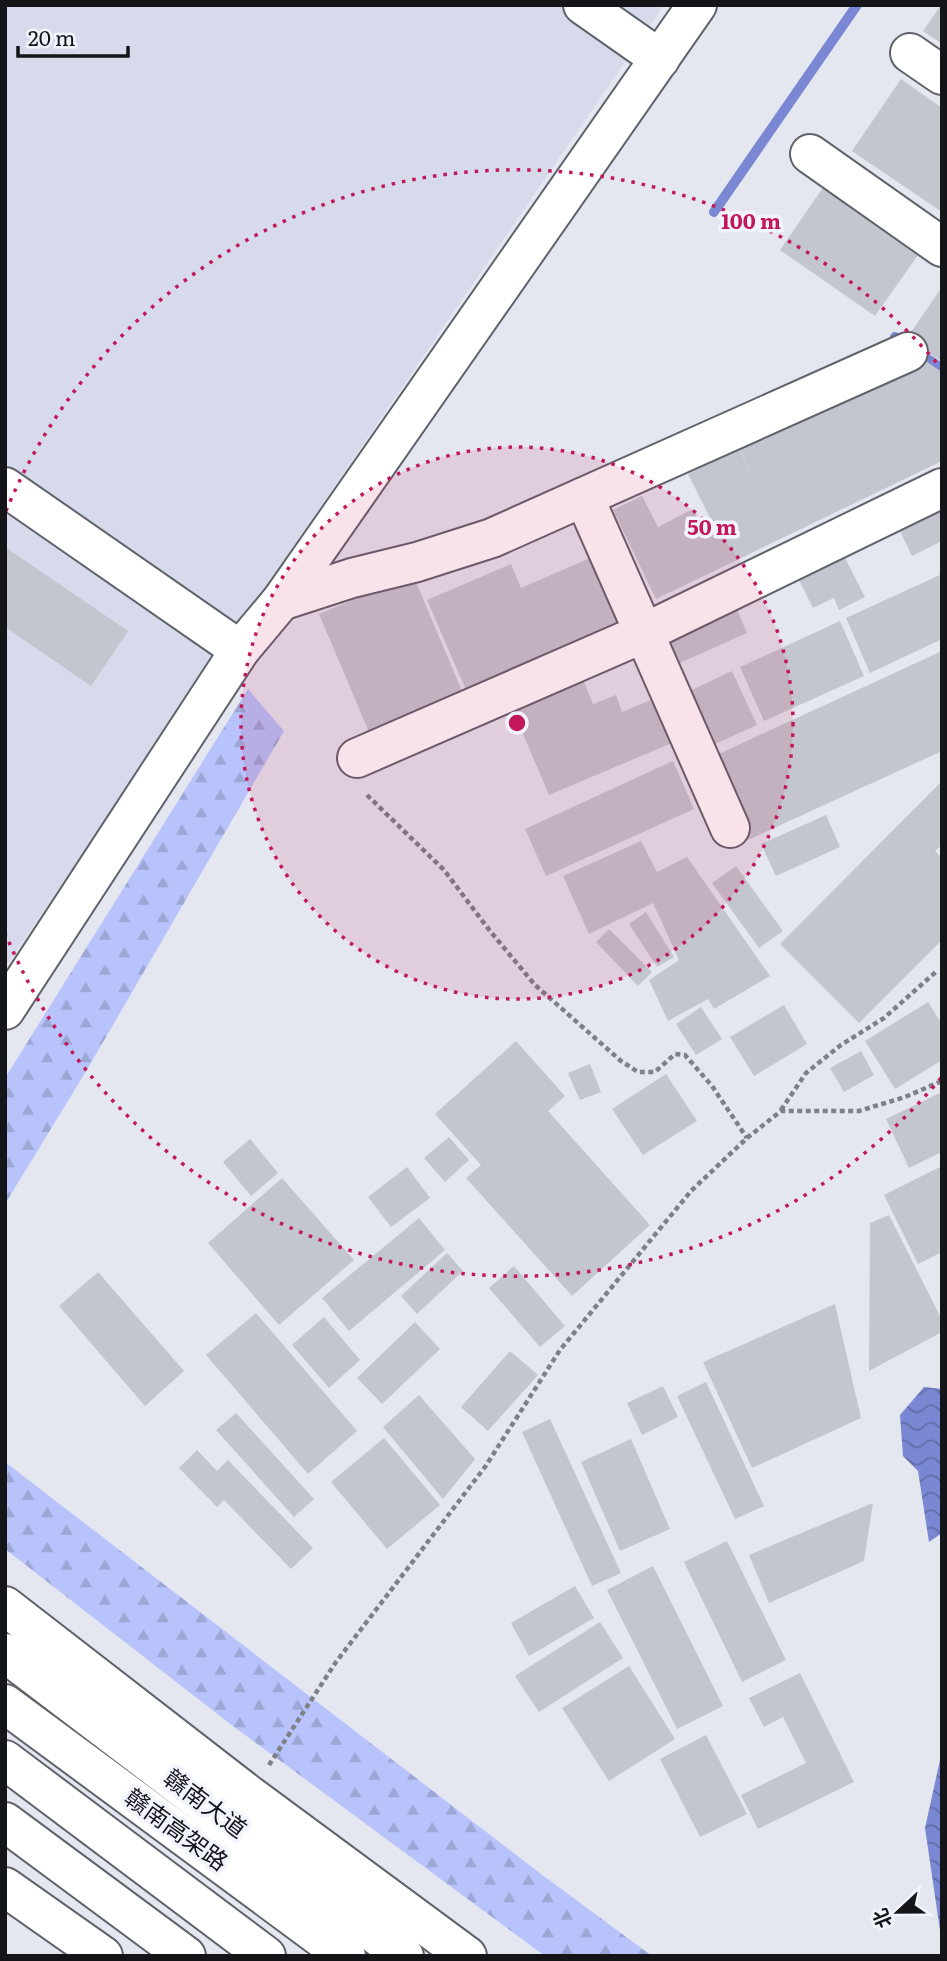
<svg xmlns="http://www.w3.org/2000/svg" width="947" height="1961" font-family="Literata,'Noto Sans SC',serif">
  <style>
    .built { fill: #d6daeb }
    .forest { fill: url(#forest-firs) }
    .water { fill: url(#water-waves) }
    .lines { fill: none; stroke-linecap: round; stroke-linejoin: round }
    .stream { stroke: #7a87d2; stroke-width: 10 }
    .building { fill: #c4c6cf }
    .minor-casing { stroke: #61636b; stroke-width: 42 }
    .major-casing { stroke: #61636b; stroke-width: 42 }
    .highway-casing { stroke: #61636b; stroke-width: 42 }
    .path { stroke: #7e8086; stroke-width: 4.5; stroke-dasharray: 5 3.5; stroke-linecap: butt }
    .minor { stroke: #fff; stroke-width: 38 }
    .major { stroke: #fff; stroke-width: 38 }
    .highway { stroke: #fff; stroke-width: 38 }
    .ring { fill: none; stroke: #c2185b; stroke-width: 3.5; stroke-dasharray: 3.5 7 }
    .labels { text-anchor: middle; stroke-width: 7; stroke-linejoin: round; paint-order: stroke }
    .street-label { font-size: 24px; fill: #141518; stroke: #f2f4fd }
    .centre { fill: #c2185b; stroke: #f2f4fd; stroke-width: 3.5 }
    .ring-label { font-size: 21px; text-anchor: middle; font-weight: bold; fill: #c2185b; stroke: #f2f4fd; stroke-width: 7; stroke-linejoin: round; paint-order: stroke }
  </style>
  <defs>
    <pattern id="forest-firs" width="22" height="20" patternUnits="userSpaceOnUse" patternTransform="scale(1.75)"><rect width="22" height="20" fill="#b7c3fa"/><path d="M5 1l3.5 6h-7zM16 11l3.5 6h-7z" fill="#9ca7d6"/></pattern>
    <pattern id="water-waves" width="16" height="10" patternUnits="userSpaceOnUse" patternTransform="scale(1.75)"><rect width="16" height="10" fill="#7a87d2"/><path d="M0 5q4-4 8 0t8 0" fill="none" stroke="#636da9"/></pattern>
  </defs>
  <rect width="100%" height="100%" fill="#e4e7f0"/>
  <polygon class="built" points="5,5 664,5 5,967"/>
  <g class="forest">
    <polygon points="248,689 284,731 85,1073 5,1204 5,1078"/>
    <polygon points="5,1462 541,1874 652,1956 545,1956 229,1723 5,1549"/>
  </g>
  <g class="water">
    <polygon points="924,1387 942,1389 942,1533 929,1542 918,1471 903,1456 900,1415"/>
    <polygon points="942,1751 942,1944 925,1828"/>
  </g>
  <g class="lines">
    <g class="stream">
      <polyline points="714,212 857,5"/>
      <polyline points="895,337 942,369"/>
    </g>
  </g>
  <g class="building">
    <polygon points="941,5 942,5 942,44 923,31"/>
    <polygon points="901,79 942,108 942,212 852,151"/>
    <polygon points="829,179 925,245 875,316 780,250"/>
    <polygon points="942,287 942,362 907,338"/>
    <polygon points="924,360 942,372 942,461 656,599 613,510 642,496 658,527 693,509 707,537 717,532 688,474 739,449 759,489 739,448"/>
    <polygon points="942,511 942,541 912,556 900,531"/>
    <polygon points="5,547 128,631 91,686 5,627"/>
    <polygon points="590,558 618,624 466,690 427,600 511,564 521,588"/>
    <polygon points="845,558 865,597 839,610 834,598 813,608 799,580"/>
    <polygon points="942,574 942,639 870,673 846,618"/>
    <polygon points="413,575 462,691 369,732 319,614"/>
    <polygon points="737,610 747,633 673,666 660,646"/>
    <polygon points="840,621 864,676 764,721 740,667"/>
    <polygon points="942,651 942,751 748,840 710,758"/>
    <polygon points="732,671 757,725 706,748 681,695"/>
    <polygon points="580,672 593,704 616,695 622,712 653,699 672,743 549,795 509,701"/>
    <polygon points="673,761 694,809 546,876 525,829"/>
    <polygon points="942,781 942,845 935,851 942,858 942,940 859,1023 780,944"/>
    <polygon points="826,815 840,847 776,876 761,844"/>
    <polygon points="641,841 657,872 687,857 770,976 714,1009 708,999 668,1021 649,980 679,960 653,903 589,934 563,876"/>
    <polygon points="736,866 783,931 759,948 712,883"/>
    <polygon points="646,912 674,957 657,967 629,924"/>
    <polygon points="609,929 652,972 638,986 596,942"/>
    <polygon points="928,1002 942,1024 942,1060 895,1089 865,1041"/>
    <polygon points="784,1005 807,1044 754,1076 730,1037"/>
    <polygon points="701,1007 722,1039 696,1055 676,1024"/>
    <polygon points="516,1041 565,1096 548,1111 650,1225 572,1296 466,1178 481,1165 435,1114"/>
    <polygon points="861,1051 874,1075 844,1092 830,1068"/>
    <polygon points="590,1064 601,1092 580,1100 568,1073"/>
    <polygon points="666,1074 697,1121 643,1155 612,1109"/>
    <polygon points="942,1092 942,1152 909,1168 886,1119"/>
    <polygon points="449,1137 469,1160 445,1182 424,1158"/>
    <polygon points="250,1139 278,1173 251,1196 223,1162"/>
    <polygon points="942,1166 942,1252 918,1264 884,1195"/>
    <polygon points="407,1167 430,1198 391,1227 368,1197"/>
    <polygon points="282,1178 354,1260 279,1325 208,1243"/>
    <polygon points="889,1215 942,1320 942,1332 869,1371 870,1223"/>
    <polygon points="419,1218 445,1250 349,1331 322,1298"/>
    <polygon points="447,1253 463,1271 417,1314 401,1296"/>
    <polygon points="514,1266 565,1326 540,1347 489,1288"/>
    <polygon points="98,1272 184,1371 145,1406 59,1306"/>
    <polygon points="835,1304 861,1418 752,1468 703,1362"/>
    <polygon points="256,1313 357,1431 308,1474 206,1355"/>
    <polygon points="324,1317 360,1360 329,1388 292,1345"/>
    <polygon points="415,1322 440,1349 382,1404 357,1378"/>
    <polygon points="510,1351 538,1375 488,1431 461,1407"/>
    <polygon points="706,1382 764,1506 735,1519 677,1396"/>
    <polygon points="663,1386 678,1417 642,1435 627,1403"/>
    <polygon points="419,1395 475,1459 443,1499 383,1427"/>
    <polygon points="236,1413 314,1499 294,1517 216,1430"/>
    <polygon points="550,1419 621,1573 592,1586 522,1432"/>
    <polygon points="384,1438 440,1505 387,1549 331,1482"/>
    <polygon points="631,1439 670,1529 620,1551 581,1462"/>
    <polygon points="197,1450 217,1471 228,1460 313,1548 291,1569 224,1500 217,1507 179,1468"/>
    <polygon points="873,1503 864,1561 769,1603 749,1555"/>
    <polygon points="727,1541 786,1660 742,1682 684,1562"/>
    <polygon points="653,1566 723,1706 677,1729 607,1590"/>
    <polygon points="575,1586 594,1618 529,1656 511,1623"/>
    <polygon points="600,1622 623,1658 539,1712 515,1676"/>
    <polygon points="629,1666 675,1739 609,1781 562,1708"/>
    <polygon points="800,1673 854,1782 758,1829 741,1795 806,1763 783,1717 764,1727 749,1698"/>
    <polygon points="706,1735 747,1814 700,1837 660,1759"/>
  </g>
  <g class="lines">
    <defs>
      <g id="minor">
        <polyline points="583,5 660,59"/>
        <polyline points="910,53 942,75"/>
        <polyline points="810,154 942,247"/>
        <polyline points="5,487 240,650"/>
        <polyline points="584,497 730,828"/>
        <polyline points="281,601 352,578 417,562 492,538 908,352"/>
        <polyline points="357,758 644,633 942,488"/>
        <polyline points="5,1010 240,650 281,601 697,5"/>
        <polyline points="5,1606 249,1795 467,1956"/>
        <polyline points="5,1887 103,1956"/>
      </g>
      <g id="major">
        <polyline points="5,1653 404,1956"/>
        <polyline points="5,1822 186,1956"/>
      </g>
      <g id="highway">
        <polyline points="5,1704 346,1956"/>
        <polyline points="5,1760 266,1956"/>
      </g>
    </defs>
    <use href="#minor" class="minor-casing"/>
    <use href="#major" class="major-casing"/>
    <use href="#highway" class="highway-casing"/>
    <g class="path">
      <polyline points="367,795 444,870 490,931 535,985 621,1061 638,1072 655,1072 675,1054 685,1055 712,1086 747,1138"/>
      <polyline points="781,1110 806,1073 841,1045 884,1018 938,970"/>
      <polyline points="269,1765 336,1662 485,1467 560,1350 691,1191 747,1138 781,1111 859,1111 905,1097 942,1081"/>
    </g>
    <use href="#minor" class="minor"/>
    <use href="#major" class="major"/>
    <use href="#highway" class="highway"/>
  </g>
  <circle cx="517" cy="723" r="276" fill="#c2185b" fill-opacity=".12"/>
  <g class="ring">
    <circle cx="517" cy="723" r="276"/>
    <path d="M941 1078A553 553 0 0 1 6 935M6 511A553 553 0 0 1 941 368"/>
  </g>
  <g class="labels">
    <g class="street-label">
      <text transform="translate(205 1804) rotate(37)" y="8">赣南大道</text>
      <text transform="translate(176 1830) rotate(36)" y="8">赣南高架路</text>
    </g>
  </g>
  <circle cx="517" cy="723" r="10" class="centre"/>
  <g class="ring-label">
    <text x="751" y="229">100 m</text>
    <text x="712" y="535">50 m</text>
  </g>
  <rect width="947" height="1961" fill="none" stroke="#141518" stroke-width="14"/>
  <g transform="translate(898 1912) rotate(248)" stroke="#f2f4fd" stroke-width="5" paint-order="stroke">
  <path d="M0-5L12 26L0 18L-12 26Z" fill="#141518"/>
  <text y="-10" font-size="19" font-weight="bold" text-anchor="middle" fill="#141518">北</text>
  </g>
  <path d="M18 46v10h110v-10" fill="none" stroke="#141518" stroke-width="3.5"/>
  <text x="28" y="46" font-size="21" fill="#141518" stroke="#f2f4fd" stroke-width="5" paint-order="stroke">20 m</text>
</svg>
